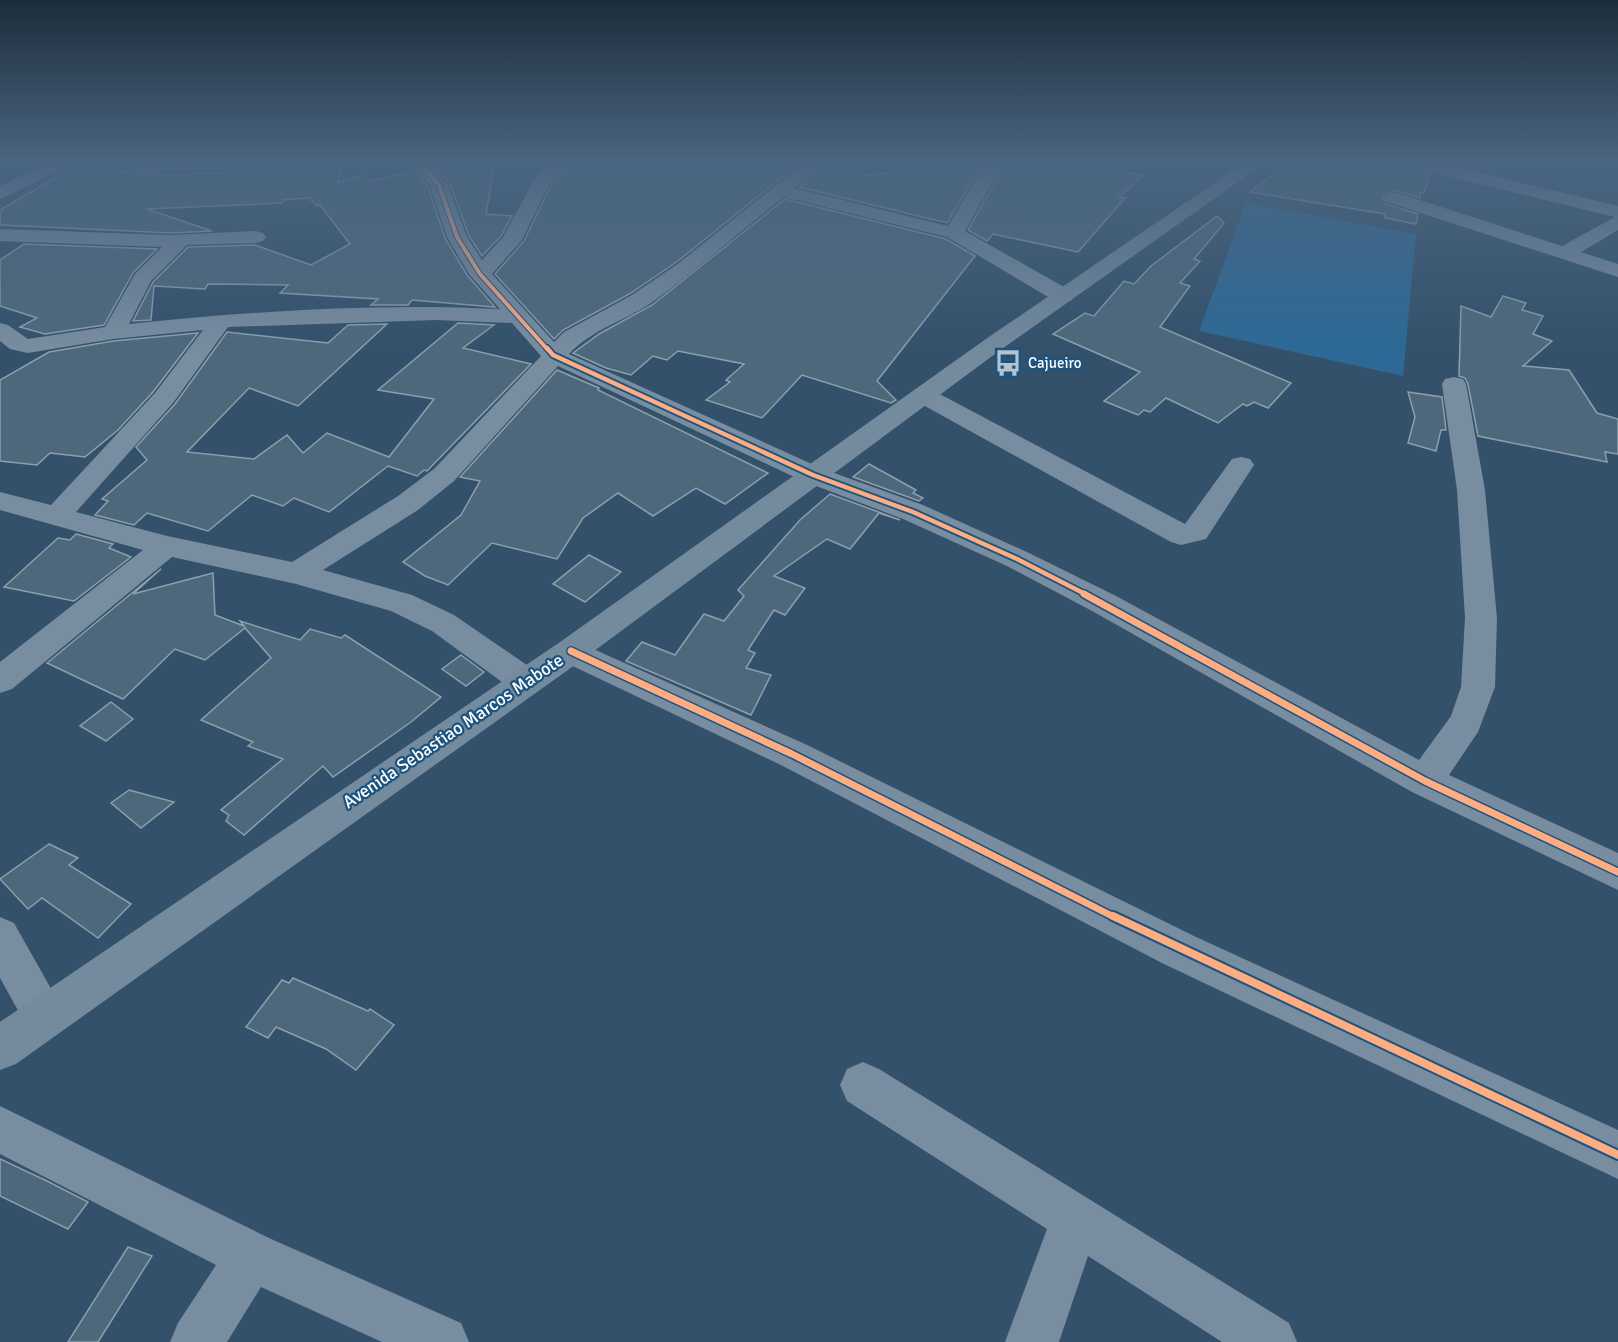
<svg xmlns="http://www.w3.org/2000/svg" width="1618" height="1342" font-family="Signika,sans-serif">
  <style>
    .green { fill: #2c6996 }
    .building { fill: #4e687b; stroke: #8c9fae; stroke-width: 1.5 }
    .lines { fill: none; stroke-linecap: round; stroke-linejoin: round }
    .street { fill: #798da0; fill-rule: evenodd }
    .secondary { fill: #748a9d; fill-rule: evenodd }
    .cycleway-far3-casing { stroke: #1c5480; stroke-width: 6 }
    .cycleway-far2-casing { stroke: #1c5480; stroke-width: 8 }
    .cycleway-far1-casing { stroke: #1c5480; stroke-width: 10 }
    .cycleway-casing { stroke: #1c5480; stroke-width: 12 }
    .cycleway-far3 { stroke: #ffac80; stroke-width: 4 }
    .cycleway-far2 { stroke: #ffac80; stroke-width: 4.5 }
    .cycleway-far1 { stroke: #ffac80; stroke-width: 7 }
    .cycleway { stroke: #ffac80; stroke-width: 8 }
    .labels { text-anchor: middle; stroke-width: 4.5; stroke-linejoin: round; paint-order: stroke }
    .far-poi-label { font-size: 15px; fill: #fff; stroke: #1c5480; text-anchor: start }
    .street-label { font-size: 18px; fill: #fff; stroke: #1c5480 }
  </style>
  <rect width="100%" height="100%" fill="#33516a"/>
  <polygon class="green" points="1246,203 1416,234 1403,376 1199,331"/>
  <g class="building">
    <polygon points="342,162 338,182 365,175 371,181 414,171 428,187 445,238 467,275 495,307 412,300 408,305 371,305 378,299 280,293 288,285 208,284 205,289 154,286 151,320 133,321 153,282 188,247 255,245 311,265 350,244 320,205 317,206 309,198 283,200 282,203 147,209 212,231 170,233 0,225 0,210 68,170 160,173 156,176 286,169"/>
    <polygon points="435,162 495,162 486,214 512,216 501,236 482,256 469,236 450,184 434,166"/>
    <polygon points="574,162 801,162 678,261 631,293 563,330 554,339 495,274 524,241 550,187"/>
    <polygon points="828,162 864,164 860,176 920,169 947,172 950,163 982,165 947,223 799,187"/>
    <polygon points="1040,162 1086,162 1143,176 1119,197 1125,198 1078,252 993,234 987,241 968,230 1001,171 1000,167 1004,167 1004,165 1037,167"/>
    <polygon points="1289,162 1401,162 1405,168 1430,174 1424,193 1420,192 1420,198 1395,190 1383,197 1386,204 1418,214 1416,224 1385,218 1385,214 1250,192"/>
    <polygon points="785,199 946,239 975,256 877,381 896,400 891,403 802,375 762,418 706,400 730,382 726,380 744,364 678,351 667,360 653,356 631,375 606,368 573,353 599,334 652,305"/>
    <polygon points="1217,216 1224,223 1194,259 1200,261 1180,283 1190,286 1160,327 1291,383 1268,408 1254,402 1247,406 1243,404 1218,423 1166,398 1150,412 1144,410 1138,415 1104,401 1140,372 1053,334 1085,313 1094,316 1124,281 1134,284 1151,266"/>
    <polygon points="24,244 157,249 133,273 104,325 45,334 20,327 37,318 0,306 0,260"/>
    <polygon points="1503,296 1526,303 1522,310 1543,316 1533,334 1552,341 1523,366 1569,370 1597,413 1618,419 1618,454 1605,452 1607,462 1478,436 1468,384 1465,378 1459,376 1461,306 1491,317"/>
    <polygon points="458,323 494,325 463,348 531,364 427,471 424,470 417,476 388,466 329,512 294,498 283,506 252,495 208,531 147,513 134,525 95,515 108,501 102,499 147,460 136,447 175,404 227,332 328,343 348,325 387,324 298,406 249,388 187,452 254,459 287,435 303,453 327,433 389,457 434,399 378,390"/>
    <polygon points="198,333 153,392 118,430 85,457 50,453 37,465 0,461 0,380 49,352 113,341"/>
    <polygon points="557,370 599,388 598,390 768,473 725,504 696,488 653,516 618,493 583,518 557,559 492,543 448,585 425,576 403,562 461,515 480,481 460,477"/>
    <polygon points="1408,392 1442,397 1446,430 1441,430 1436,451 1408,443 1415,417"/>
    <polygon points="869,464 916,490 913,493 923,498 919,501 853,477"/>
    <polygon points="830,494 900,520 879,513 850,549 827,539 774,576 805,588 785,615 774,610 748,650 755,653 746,668 771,675 751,715 626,661 642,642 675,655 704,614 724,621 744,596 738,590 800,520"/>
    <polygon points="76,534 113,544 109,548 131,557 74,601 4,587 58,538 70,540"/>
    <polygon points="589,555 621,572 585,602 553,584"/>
    <polygon points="161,569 133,594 213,573 215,615 244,626 240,621 300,640 310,629 341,638 345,635 441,697 411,722 333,777 323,766 244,835 226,821 229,815 221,810 283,759 248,746 253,742 201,720 271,658 245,628 205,660 175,649 123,699 47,663"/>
    <polygon points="461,655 484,672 466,686 442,669"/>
    <polygon points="111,702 133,719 106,741 80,726"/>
    <polygon points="129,790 174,802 141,828 111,803"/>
    <polygon points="49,844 78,858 69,865 131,904 98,938 42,898 28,909 0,879"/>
    <polygon points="293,978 368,1011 370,1009 394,1025 356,1070 326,1049 276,1027 268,1038 246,1027 282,980 289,983"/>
    <polygon points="0,1159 47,1181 88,1202 68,1229 0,1196"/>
    <polygon points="128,1247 152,1256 98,1342 68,1342"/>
  </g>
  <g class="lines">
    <g class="street">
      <polygon points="53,162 77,162 0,199 0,186"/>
      <polygon points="109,162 295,162 286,167 143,171 112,166"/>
      <path d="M 409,162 L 428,162 L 448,185 L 467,237 L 482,260 L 503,237 L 534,180 L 552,162 L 572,162 L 548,186 L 522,240 L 492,274 L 554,342 L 564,332 L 632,295 L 679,263 L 805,162 L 826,162 L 794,188 L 948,226 L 984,166 L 996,166 L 999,170 L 965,231 L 1071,291 L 1074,296 L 1071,301 L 1055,301 L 947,237 L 784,197 C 739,232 697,270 651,303 C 624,321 591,330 569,354 L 823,469 L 923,505 L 1027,552 L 1116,596 L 1419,760 L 1451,716 L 1461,687 L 1465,618 L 1457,490 L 1442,384 L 1445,379 L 1454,377 L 1463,379 L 1466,384 L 1485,490 L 1497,618 L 1495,687 L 1478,732 L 1449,775 L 1618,853 L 1618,890 L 1412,792 L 1094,612 L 1007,566 L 903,519 L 803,481 L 558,366 L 454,481 L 418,510 L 323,570 L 412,595 L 454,615 L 537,672 L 542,681 L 537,690 L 525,694 L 513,690 L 432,631 L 391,611 L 296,584 L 172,557 L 12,689 L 0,693 L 0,662 L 143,550 L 0,510 L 0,492 L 51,505 L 155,393 L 203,330 L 113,339 L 28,353 L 10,349 L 0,341 L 0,323 L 8,325 L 28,339 L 105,327 L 135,274 L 162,247 L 0,241 L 0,229 L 170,235 L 256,231 L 263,233 L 266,237 L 263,241 L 256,243 L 187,245 L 151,281 L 129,324 C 252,311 376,303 500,309 L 469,274 L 447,237 L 430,186 ZM 436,320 L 512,323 L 541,356 L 434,469 L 398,496 L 292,562 L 167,536 L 76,512 L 173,403 L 228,327 Z"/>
      <polygon points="1403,162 1436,162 1618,206 1618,230 1581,252 1618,264 1618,277 1387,202 1385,198 1394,192 1401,194 1562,246 1615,217 1406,166"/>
      <polygon points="923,388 932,390 1185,524 1232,459 1241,457 1250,459 1254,465 1206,539 1181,545 1171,542 914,400 911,395 914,390"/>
      <polygon points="571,639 805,744 1194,936 1618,1130 1618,1179 1164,964 779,764 560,660 555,651 560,642"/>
      <polygon points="0,917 14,923 67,1017 60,1032 45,1039 30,1032 0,978"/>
      <polygon points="863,1062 879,1069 1289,1323 1297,1342 1222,1342 1088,1256 1059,1342 1005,1342 1047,1229 847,1101 840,1085 847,1069"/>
      <polygon points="0,1106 269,1238 461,1323 469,1342 382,1342 261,1287 227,1342 170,1342 178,1323 216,1265 0,1154"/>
    </g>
    <polygon class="secondary" points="1245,162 1266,162 999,351 582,660 16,1064 0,1070 0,1022 560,642 983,341"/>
    <defs>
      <polyline id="cycleway-far3" points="418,162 439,185 457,237 480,274 548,350"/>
      <polyline id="cycleway-far2" points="547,348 553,355 813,475 913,512 1017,559 1087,595"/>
      <g id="cycleway-far1">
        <polyline points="1084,594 1425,781 1618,872"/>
        <polyline points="571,651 792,754 1116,918"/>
      </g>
      <polyline id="cycleway" points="1113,916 1618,1155"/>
    </defs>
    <use href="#cycleway-far3" class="cycleway-far3-casing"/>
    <use href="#cycleway-far2" class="cycleway-far2-casing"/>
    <use href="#cycleway-far1" class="cycleway-far1-casing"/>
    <use href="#cycleway" class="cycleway-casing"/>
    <use href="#cycleway-far3" class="cycleway-far3"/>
    <use href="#cycleway-far2" class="cycleway-far2"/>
    <use href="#cycleway-far1" class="cycleway-far1"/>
    <use href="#cycleway" class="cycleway"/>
  </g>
  <linearGradient id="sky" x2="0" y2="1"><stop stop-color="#1c2d3a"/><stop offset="0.46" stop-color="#4a6581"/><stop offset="1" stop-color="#4a6581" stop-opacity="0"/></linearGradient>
  <rect width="1618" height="350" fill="url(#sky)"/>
  <defs>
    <symbol id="bus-bare" viewBox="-9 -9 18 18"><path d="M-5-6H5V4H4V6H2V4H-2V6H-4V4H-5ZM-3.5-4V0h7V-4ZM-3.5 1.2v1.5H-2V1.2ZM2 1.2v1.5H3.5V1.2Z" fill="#b8c2cb" stroke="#1c5480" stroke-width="2.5" paint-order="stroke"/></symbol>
  </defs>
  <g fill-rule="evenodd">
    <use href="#bus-bare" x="989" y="344" width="38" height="38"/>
  </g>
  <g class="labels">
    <g class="far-poi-label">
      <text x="1028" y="368">Cajueiro</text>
    </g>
    <g class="street-label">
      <text transform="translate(453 731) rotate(-34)" y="6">Avenida Sebastiao Marcos Mabote</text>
    </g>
  </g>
</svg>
